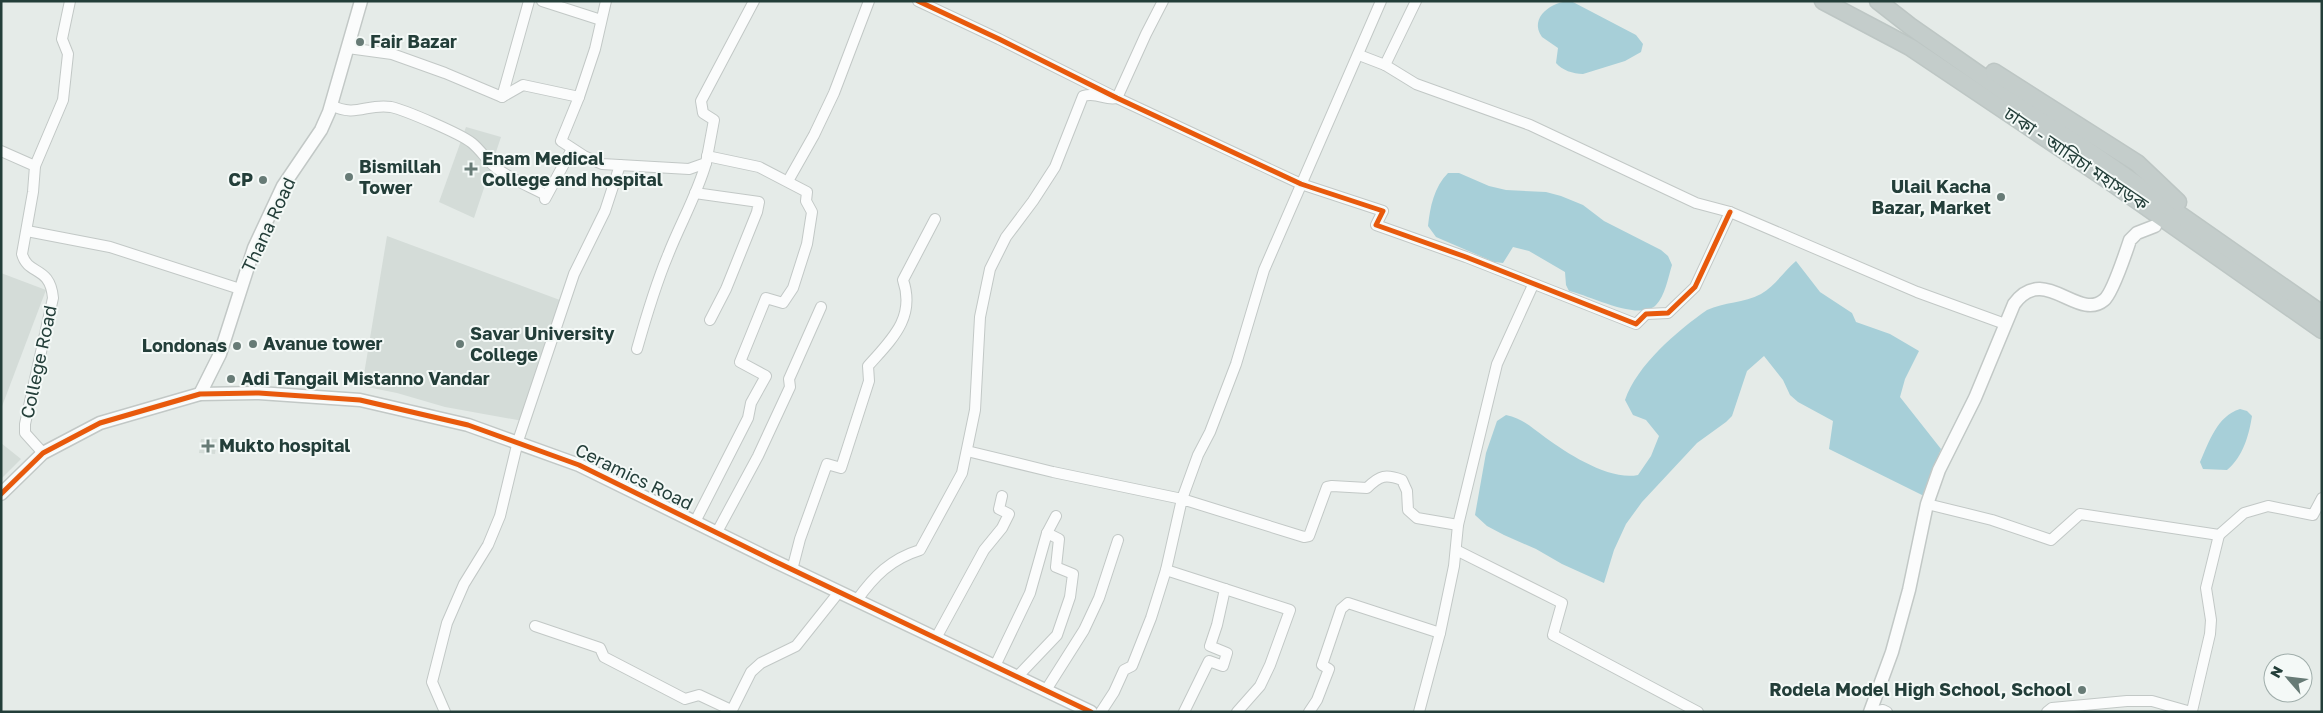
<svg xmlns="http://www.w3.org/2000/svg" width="2323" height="713" font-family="'Golos Text','Noto Sans Bengali',sans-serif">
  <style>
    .built { fill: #d4dcd8 }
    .water { fill: #a7cfd8 }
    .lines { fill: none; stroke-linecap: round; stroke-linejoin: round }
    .minor-casing { stroke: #c2c8c6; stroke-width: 12 }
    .tertiary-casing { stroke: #c2c8c6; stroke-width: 15 }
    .trunk-casing { stroke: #bdc6c4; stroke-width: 19 }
    .minor { stroke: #fbfcfc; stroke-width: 10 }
    .tertiary { stroke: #fbfcfc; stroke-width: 12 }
    .trunk { stroke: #c4cdcb; stroke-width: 16 }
    .cycleway-casing { stroke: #f4f9f7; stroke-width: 8 }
    .cycleway { stroke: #e8590c; stroke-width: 5 }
    .poi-dot { fill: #677b76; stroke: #f4f9f7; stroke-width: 2 }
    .labels { text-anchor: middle; stroke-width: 4; stroke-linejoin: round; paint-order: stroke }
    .poi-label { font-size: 18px; font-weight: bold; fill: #233e39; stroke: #f4f9f7; text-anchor: start }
    .street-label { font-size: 18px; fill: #233e39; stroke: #f4f9f7 }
  </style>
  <rect width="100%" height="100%" fill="#e5ebe8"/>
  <g class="built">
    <polygon points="466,127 501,137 474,218 439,202"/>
    <polygon points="387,236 568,303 523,421 445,407 397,393 362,386"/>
    <polygon points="1,273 46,290 1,409"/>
    <polygon points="201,439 217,439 215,454 199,453"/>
    <polygon points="1,443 21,459 1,479"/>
  </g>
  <g class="water">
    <path d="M 1571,1 L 1636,35 L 1643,44 L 1641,52 L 1625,61 L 1583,74 C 1573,74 1562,70 1556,63 L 1558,48 L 1542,37 C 1528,17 1553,1 1571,1 Z"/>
    <path d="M 1448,173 L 1459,173 L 1489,186 L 1506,190 L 1546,192 L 1561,196 L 1583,205 L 1604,221 L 1661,250 L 1668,256 L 1672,265 C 1668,278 1665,296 1656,305 C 1639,322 1589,295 1569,291 L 1566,285 L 1565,272 L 1529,251 L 1513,247 L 1503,263 L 1494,262 L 1436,237 L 1428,226 C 1430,207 1434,187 1448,173 Z"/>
    <path d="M 1796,261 L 1820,292 L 1852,313 L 1856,322 L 1890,334 L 1919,351 L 1905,379 L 1900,397 L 1941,449 L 1924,496 L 1829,449 L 1833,421 L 1798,402 L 1790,395 L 1783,380 L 1764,356 L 1747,371 L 1732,416 L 1726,422 L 1697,443 L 1642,502 L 1626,524 L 1614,550 L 1604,583 L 1562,564 L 1536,549 L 1504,535 L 1487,526 L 1475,515 L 1486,453 L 1497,421 L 1506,415 C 1524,419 1532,428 1546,438 C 1568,454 1610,481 1638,475 L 1651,456 L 1659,436 L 1646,420 L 1633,415 L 1625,400 C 1637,365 1677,331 1707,310 C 1724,302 1744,303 1761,294 C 1775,286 1783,272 1796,261 Z"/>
    <path d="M 2240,409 L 2247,411 L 2252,416 C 2249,435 2243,457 2227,470 L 2203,469 L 2200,462 C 2209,442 2217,416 2240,409 Z"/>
  </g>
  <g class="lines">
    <defs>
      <g id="minor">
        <polyline points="542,1 601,20"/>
        <polyline points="918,1 999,39 1117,98 1301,184 1383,211 1376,225 1466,257 1636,324 1646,314 1668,313 1695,287 1730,212"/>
        <polyline points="1416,1 1385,65 1416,84 1530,125 1696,203 1730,212 1917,292 2005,324"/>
        <polyline points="348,48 392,54 445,73 502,97 529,1"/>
        <polyline points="1359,55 1385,65"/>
        <polyline points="502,97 523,85 579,97 595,49 606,1"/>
        <polyline points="579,97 561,141 584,156 602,164 689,169 706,163 714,120 703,113 701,101 754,1"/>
        <path d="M 331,105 C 356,118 367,103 391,107 C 405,110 461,134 472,143 C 482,151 488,163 499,170 C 513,180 531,187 546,195"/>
        <path d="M 1,151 L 35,166 L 33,192 L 22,254 C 28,276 50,265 53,298 L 25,424 L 25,433 L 43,453"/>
        <polyline points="35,166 63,100 68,54 62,39 70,1"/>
        <polyline points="788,181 814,135 834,93 869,1"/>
        <polyline points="695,193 759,202 757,212 726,289 710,320"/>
        <polyline points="545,199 572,149"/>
        <polyline points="27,231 110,247 240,289"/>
        <path d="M 637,349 C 646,317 655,286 668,255 C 680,224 697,195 706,163"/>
        <polyline points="967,451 1053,472 1182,499 1198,455 1210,432 1236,364 1264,270 1381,1"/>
        <polyline points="1927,504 1992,520 2051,540 2080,514 2219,535 2244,513 2268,506 2313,515 2322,498"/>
        <polyline points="696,522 698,516 748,418 751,403 766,376 740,362 766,298 783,303 793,288 807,244 812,212 806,201 807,192 759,167 707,156"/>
        <polyline points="717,532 758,456 790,387 789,379 821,307"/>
        <polyline points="1456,550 1562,603 1553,635 1698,712"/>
        <path d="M 792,570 L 800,539 L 827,464 L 841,468 L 869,381 L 868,366 C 891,340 916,318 903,280 L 935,219"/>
        <polyline points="1166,570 1225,589 1217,625 1210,646 1227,653 1223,666 1209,661 1184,712"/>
        <polyline points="1225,589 1290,610 1270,665 1260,686 1237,712"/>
        <path d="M 857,600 C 874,576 891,559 920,550 L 962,473 L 975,410 L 980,317 L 990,269 L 1006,237 L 1033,201 L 1055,167 L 1083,96 C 1099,92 1105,101 1117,98 L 1146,34 L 1163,1"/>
        <polyline points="535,626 600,648 604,657 685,699 699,695 731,710"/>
        <polyline points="936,638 984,550 1002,528 1009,514 999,509 1002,496"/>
        <polyline points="995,666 1030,593 1047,533 1056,516"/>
        <polyline points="1017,677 1057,635 1070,597 1073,574 1056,567 1059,539 1047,533"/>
        <polyline points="1046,690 1084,630 1099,598 1118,540"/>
        <polyline points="2192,711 2210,634 2211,620 2206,588 2219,535"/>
        <polyline points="445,712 432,682 447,623 464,584 488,545 500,516 518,441 574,274 605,211 620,165"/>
        <polyline points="731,712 751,672 761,663 796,646 839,592"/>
        <path d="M 1101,712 L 1114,692 L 1124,670 L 1132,666 L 1151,618 L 1166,570 L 1182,499 L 1304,537 L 1309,536 L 1327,487 L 1332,486 L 1367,488 C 1380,475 1386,474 1402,480 L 1407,491 L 1408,510 L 1417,518 L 1458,525"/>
        <polyline points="1309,712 1317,700 1329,669 1322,665 1341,609 1348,603 1440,633"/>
        <polyline points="1419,712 1440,633 1454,566 1458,525 1497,364 1533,285"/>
        <polyline points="1873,712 1883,710 1887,712"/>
        <polyline points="2047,712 2052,708 2127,701 2152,701 2191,712"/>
      </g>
      <g id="tertiary">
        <polyline points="200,394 220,354 254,248 283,186 321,130 329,112 361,1"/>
        <polyline points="1,494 43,453 100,423 200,394 259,393 360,400 468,425 579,465 772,560 1091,712"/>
        <path d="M 1870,712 L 1892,652 L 1909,590 L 1927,504 L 1939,470 L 1975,398 L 2014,304 C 2044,263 2078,322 2104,300 C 2112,294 2126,252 2130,240 L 2137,233 L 2155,226"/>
      </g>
      <g id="trunk">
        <polyline points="1823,1 1910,47 2108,180 2322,330"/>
        <polyline points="1878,1 1910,26 2322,314"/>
        <polyline points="1994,72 2137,163 2178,202"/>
      </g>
    </defs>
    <use href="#minor" class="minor-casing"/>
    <use href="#tertiary" class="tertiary-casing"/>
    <use href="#trunk" class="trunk-casing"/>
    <use href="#minor" class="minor"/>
    <use href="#tertiary" class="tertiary"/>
    <use href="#trunk" class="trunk"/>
    <defs>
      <g id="cycleway">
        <polyline points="918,1 999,39 1117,98 1301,184 1383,211 1376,225 1466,257 1636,324 1646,314 1668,313 1695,287 1730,212"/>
        <polyline points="1,494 43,453 100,423 200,394 259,393 360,400 468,425 579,465 772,560 1091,712"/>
      </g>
    </defs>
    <use href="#cycleway" class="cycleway-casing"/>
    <use href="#cycleway" class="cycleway"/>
  </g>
  <g class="poi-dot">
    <circle cx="360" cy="42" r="5"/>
    <path d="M468.5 161.5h5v5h5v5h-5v5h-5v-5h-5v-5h5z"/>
    <circle cx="349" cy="177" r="5"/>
    <circle cx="263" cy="180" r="5"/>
    <circle cx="2001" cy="197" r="5"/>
    <circle cx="253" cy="344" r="5"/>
    <circle cx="460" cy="344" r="5"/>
    <circle cx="237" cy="346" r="5"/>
    <circle cx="231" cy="379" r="5"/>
    <path d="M205.5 438.5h5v5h5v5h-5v5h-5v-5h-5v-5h5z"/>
    <circle cx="2082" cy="690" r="5"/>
  </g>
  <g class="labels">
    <g class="poi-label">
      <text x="370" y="48">Fair Bazar</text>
      <text x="482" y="165">Enam Medical<tspan x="482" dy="21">College and hospital</tspan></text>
      <text x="359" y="173">Bismillah<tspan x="359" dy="21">Tower</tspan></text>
      <text x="253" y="186" text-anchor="end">CP</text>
      <text x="1991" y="193" text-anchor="end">Ulail Kacha<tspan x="1991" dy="21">Bazar, Market</tspan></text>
      <text x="470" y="340">Savar University<tspan x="470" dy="21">College</tspan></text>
      <text x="263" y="350">Avanue tower</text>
      <text x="227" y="352" text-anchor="end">Londonas</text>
      <text x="241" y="385">Adi Tangail Mistanno Vandar</text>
      <text x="219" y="452">Mukto hospital</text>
      <text x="2072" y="696" text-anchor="end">Rodela Model High School, School</text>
    </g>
    <g class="street-label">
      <text transform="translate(2076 159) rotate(34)" y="6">ঢাকা - আরিচা মহাসড়ক</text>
      <text transform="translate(269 225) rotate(-65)" y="6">Thana Road</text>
      <text transform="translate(39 362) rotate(-78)" y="6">College Road</text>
      <text transform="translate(634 477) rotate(26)" y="6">Ceramics Road</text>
    </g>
  </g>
  <rect width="2323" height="713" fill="none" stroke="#233e39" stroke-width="5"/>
  <g transform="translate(2288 678) rotate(298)"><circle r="24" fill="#f4f9f7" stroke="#a0aeab"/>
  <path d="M0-4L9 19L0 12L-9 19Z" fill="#677b76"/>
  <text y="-8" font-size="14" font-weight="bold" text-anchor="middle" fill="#233e39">N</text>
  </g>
</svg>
